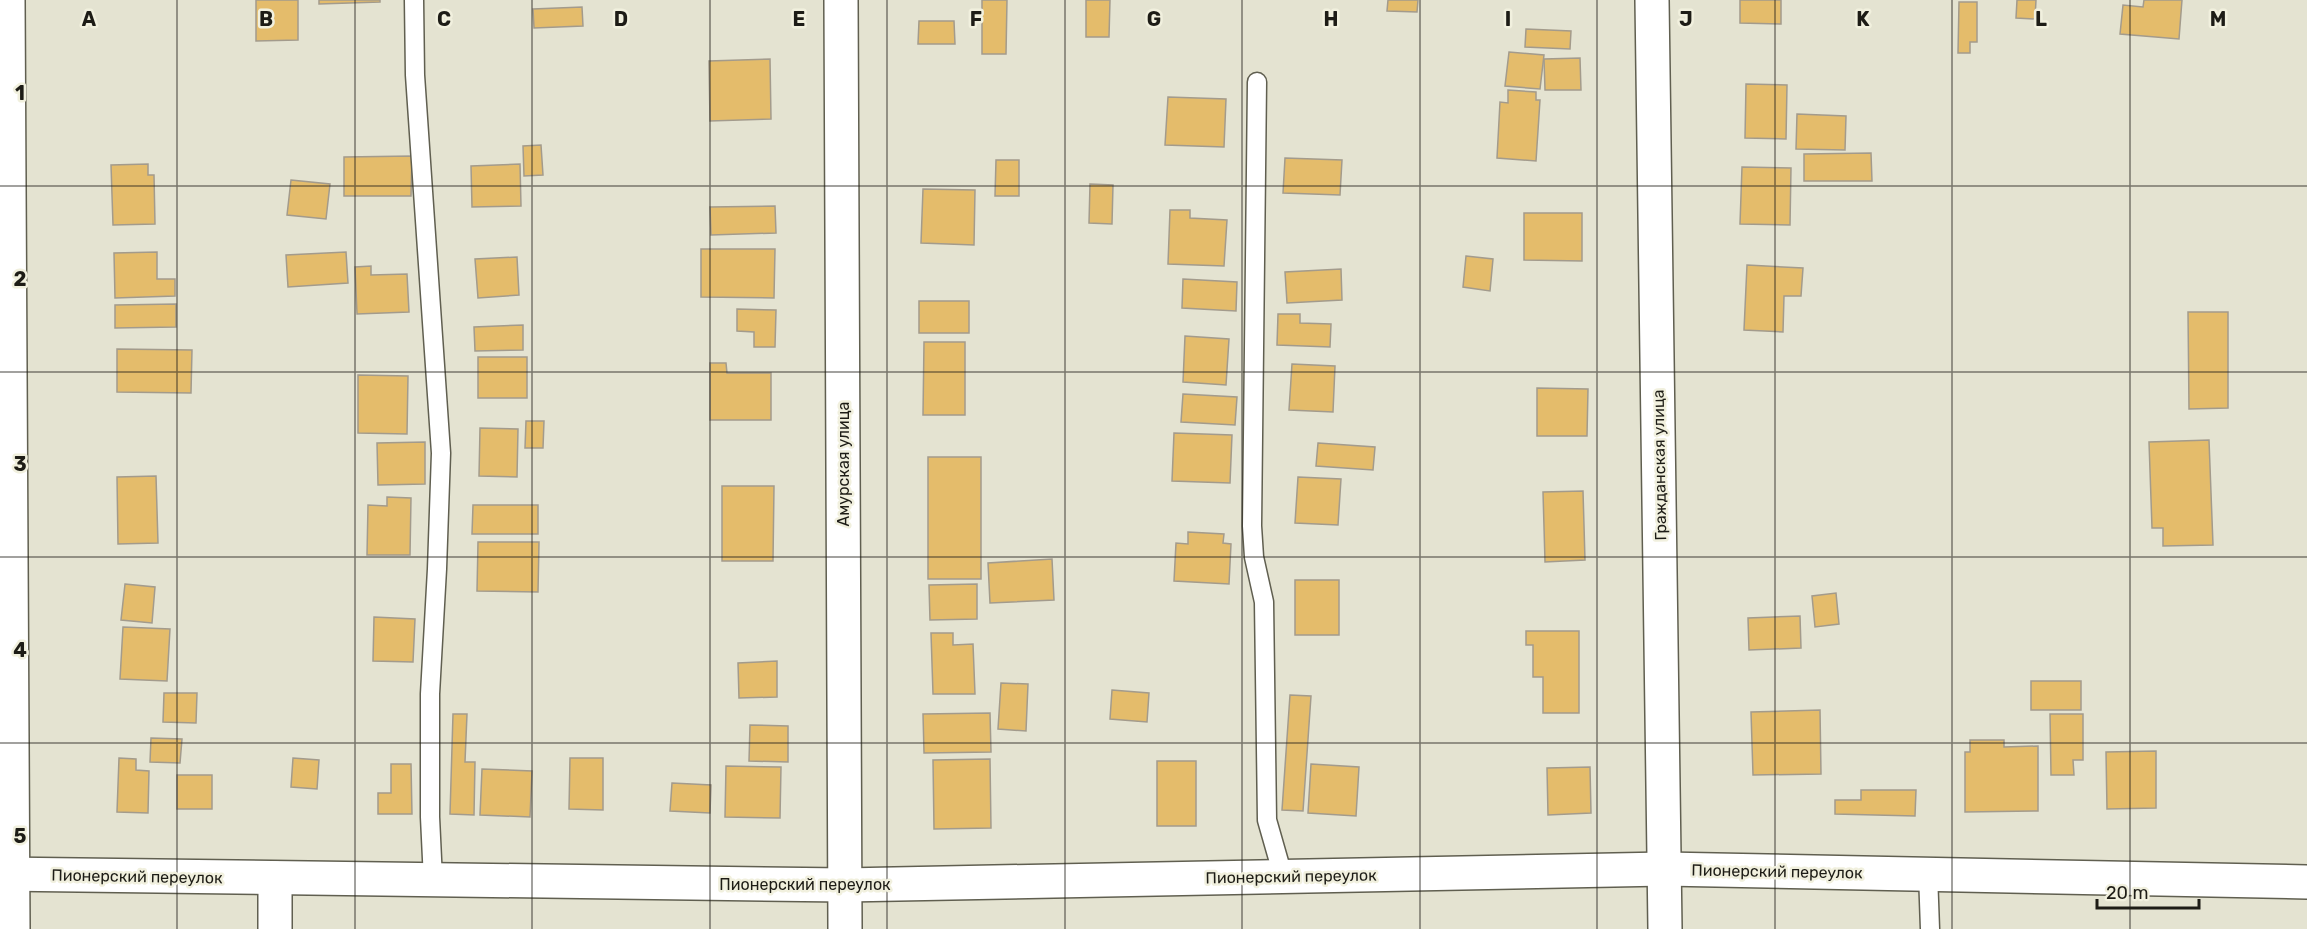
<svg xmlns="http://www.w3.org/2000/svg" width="2307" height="929" font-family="Rubik,sans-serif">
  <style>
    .building { fill: #e4bc6b; stroke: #a39b8c; stroke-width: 1.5 }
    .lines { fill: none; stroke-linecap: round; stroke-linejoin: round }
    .lane-casing { stroke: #605f50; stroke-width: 21 }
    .street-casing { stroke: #605f50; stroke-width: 36 }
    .lane { stroke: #fff; stroke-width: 18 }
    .street { stroke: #fff; stroke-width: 33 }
    .grid { fill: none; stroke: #1d1c16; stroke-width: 1.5; stroke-opacity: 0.55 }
    .labels { text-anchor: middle; stroke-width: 5; stroke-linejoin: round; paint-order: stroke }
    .street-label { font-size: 16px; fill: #1d1c16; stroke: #f1f0de }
    .grid-label { font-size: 20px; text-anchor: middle; font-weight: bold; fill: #1d1c16; stroke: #f1f0de; stroke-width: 5; stroke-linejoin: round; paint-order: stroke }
  </style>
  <rect width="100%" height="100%" fill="#e4e3d1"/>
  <g class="building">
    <polygon points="256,0 298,0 298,40 256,41"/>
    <polygon points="319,0 380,0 380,2 319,4"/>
    <polygon points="982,0 1007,0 1006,54 982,54"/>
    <polygon points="1086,0 1110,0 1109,37 1086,37"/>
    <polygon points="1388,0 1418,0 1417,12 1387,11"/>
    <polygon points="1740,0 1781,0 1781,24 1740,23"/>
    <polygon points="2017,0 2036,0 2035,19 2016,18"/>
    <polygon points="2144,0 2182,0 2179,39 2120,34 2123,5 2143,7"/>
    <polygon points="1959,2 1977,2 1977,42 1970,42 1970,53 1958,53"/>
    <polygon points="582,7 583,26 534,28 533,9"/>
    <polygon points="919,21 954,21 955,44 918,44"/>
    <polygon points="1526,29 1571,31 1570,49 1525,47"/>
    <polygon points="1509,52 1544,55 1540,89 1505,86"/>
    <polygon points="1580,58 1581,90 1545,90 1544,59"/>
    <polygon points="770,59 771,119 710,121 709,61"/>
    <polygon points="1746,84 1787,85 1786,139 1745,138"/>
    <polygon points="1508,90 1536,92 1536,100 1540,100 1536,161 1497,158 1500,102 1508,103"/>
    <polygon points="1168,97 1226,99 1224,147 1165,145"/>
    <polygon points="1797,114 1846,116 1845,150 1796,149"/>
    <polygon points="541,145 543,175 524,176 523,146"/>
    <polygon points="1871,153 1872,181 1804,181 1804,154"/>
    <polygon points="412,156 411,196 344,196 344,157"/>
    <polygon points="1285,158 1342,160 1340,195 1283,193"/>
    <polygon points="996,160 1019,160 1019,196 995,196"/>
    <polygon points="148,164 148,175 154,175 155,224 113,225 111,165"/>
    <polygon points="520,164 521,206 472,207 471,166"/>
    <polygon points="1742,167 1791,168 1790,225 1740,224"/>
    <polygon points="291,180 330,184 326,219 287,215"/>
    <polygon points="1090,184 1113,185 1112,224 1089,223"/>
    <polygon points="923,189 975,190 974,245 921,243"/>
    <polygon points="775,206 776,233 711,235 710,207"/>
    <polygon points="1170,210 1190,210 1190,218 1227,220 1224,266 1168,264"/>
    <polygon points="1524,213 1582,213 1582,261 1524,260"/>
    <polygon points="701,249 775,249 774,298 701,297"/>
    <polygon points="157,252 157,279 175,279 175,296 115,298 114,253"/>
    <polygon points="346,252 348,283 288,287 286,255"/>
    <polygon points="1466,256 1493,259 1490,291 1463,287"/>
    <polygon points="517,257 519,295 478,298 475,259"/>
    <polygon points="1747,265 1803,268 1801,296 1784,296 1783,332 1744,330"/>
    <polygon points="371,266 371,275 407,274 409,312 357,314 355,267"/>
    <polygon points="1341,269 1342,300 1287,303 1285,272"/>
    <polygon points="1183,279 1237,282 1236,311 1182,308"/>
    <rect x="919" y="301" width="50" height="32"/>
    <polygon points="176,304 176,327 115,328 115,305"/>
    <polygon points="737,309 776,310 775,347 754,347 754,332 737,331"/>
    <polygon points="2188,312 2228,312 2228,408 2189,409"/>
    <polygon points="1278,314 1300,314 1300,323 1331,324 1330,347 1277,345"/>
    <polygon points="523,325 523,350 475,351 474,327"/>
    <polygon points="1185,336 1229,339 1226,385 1183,382"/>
    <polygon points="924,342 965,342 965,415 923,415"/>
    <polygon points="117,349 192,350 191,393 117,392"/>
    <rect x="478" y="357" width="49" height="41"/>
    <polygon points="710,363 726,363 727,373 771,373 771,420 710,420"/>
    <polygon points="1292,364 1335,366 1333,412 1289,410"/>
    <polygon points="358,375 408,376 407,434 358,433"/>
    <polygon points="1537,388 1588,389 1587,436 1537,436"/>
    <polygon points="1183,394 1237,397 1235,425 1181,422"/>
    <polygon points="526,421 544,421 543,448 525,448"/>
    <polygon points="480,428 518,429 517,477 479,476"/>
    <polygon points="1174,433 1232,435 1230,483 1172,481"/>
    <polygon points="2209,440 2213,545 2163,546 2163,528 2152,528 2149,442"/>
    <polygon points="425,442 425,484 378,485 377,443"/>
    <polygon points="1318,443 1375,447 1373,470 1316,466"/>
    <rect x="928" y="457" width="53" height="122"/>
    <polygon points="156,476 158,543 118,544 117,477"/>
    <polygon points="1298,477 1341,479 1338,525 1295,523"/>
    <polygon points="722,486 774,486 773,561 722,561"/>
    <polygon points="1583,491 1585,560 1545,562 1543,492"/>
    <polygon points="387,497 411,498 410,555 367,555 368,505 387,506"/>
    <polygon points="473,505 538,505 538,534 472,534"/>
    <polygon points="1188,532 1224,534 1223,543 1231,544 1229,584 1174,581 1176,543 1188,544"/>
    <polygon points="478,542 539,542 538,592 477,591"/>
    <polygon points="1052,559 1054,600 990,603 988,563"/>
    <rect x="1295" y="580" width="44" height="55"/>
    <polygon points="125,584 155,587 152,623 121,620"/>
    <polygon points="977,584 977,619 930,620 929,585"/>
    <polygon points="1836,593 1839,624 1815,627 1812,596"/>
    <polygon points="1800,616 1801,648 1749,650 1748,618"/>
    <polygon points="374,617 415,619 413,662 373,661"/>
    <polygon points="123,627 170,629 167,681 120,679"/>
    <polygon points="1526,631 1579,631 1579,713 1543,713 1543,677 1533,677 1533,645 1526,645"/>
    <polygon points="931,633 953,633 953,645 973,644 975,694 933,694"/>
    <polygon points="777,661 777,697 739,698 738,663"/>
    <rect x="2031" y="681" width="50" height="29"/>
    <polygon points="1001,683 1028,684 1026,731 998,729"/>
    <polygon points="1112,690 1149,693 1147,722 1110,719"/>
    <polygon points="164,693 197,693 196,723 163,722"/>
    <polygon points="1290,695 1311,696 1303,811 1282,810"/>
    <polygon points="1820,710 1821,774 1753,775 1751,712"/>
    <polygon points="990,713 991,752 924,753 923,714"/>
    <polygon points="453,714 467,714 465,762 475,762 474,815 450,814"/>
    <polygon points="2050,714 2083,714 2083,760 2073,760 2074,775 2051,775"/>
    <polygon points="750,725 788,726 788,762 749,761"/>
    <polygon points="151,738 182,739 180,763 150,762"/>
    <polygon points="1970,740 2004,740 2004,747 2038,746 2038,811 1965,812 1965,752 1970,752"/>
    <polygon points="2156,751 2156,808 2107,809 2106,752"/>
    <polygon points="119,758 136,759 136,770 149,771 148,813 117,812"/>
    <polygon points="293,758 319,760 317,789 291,787"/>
    <polygon points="570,758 603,758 603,810 569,809"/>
    <polygon points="990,759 991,828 934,829 933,760"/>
    <rect x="1157" y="761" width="39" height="65"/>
    <polygon points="391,764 411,764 412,814 378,814 378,793 391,793"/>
    <polygon points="1311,764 1359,767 1356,816 1308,813"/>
    <polygon points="726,766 781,767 780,818 725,817"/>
    <polygon points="1590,767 1591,813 1548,815 1547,768"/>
    <polygon points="482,769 532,771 530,817 480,815"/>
    <rect x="177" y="775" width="35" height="34"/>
    <polygon points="672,783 711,785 710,813 670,811"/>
    <polygon points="1861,790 1916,790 1915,816 1835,814 1835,800 1861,800"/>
  </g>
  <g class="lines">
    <defs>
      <g id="lane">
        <polyline points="414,0 415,75 441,453 437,569 430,694 430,817 433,880"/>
        <polyline points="1257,82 1252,526 1254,557 1264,602 1267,820 1283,876"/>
        <polyline points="1928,873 1930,929"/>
      </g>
      <g id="street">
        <polyline points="8,0 13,929"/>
        <polyline points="841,0 845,929"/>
        <polyline points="1652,0 1665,929"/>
        <polyline points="0,874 845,885 1665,869 2307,882"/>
        <polyline points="275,878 275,929"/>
      </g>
    </defs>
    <use href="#lane" class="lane-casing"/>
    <use href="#street" class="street-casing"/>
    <use href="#lane" class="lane"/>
    <use href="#street" class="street"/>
  </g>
  <path class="grid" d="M 177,0 L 177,929M 355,0 L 355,929M 532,0 L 532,929M 710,0 L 710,929M 887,0 L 887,929M 1065,0 L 1065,929M 1242,0 L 1242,929M 1420,0 L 1420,929M 1597,0 L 1597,929M 1775,0 L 1775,929M 1952,0 L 1952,929M 2130,0 L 2130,929M 0,186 L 2307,186M 0,372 L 2307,372M 0,557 L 2307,557M 0,743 L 2307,743"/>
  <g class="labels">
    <g class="street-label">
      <text transform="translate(843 464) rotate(-90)" y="6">Амурская улица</text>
      <text transform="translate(1659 465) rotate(-91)" y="6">Гражданская улица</text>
      <text transform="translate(1777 871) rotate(1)" y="6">Пионерский переулок</text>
      <text transform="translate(137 876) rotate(1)" y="6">Пионерский переулок</text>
      <text transform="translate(1291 876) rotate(-1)" y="6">Пионерский переулок</text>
      <text x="805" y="890">Пионерский переулок</text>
    </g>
  </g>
  <g class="grid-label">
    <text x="89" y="26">A</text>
    <text x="266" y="26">B</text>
    <text x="444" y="26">C</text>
    <text x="621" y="26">D</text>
    <text x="799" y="26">E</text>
    <text x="976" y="26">F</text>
    <text x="1154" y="26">G</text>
    <text x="1331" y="26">H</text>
    <text x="1508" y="26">I</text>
    <text x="1686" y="26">J</text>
    <text x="1863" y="26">K</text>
    <text x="2041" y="26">L</text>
    <text x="2218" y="26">M</text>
    <text x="20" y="100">1</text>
    <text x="20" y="286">2</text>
    <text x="20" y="471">3</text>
    <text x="20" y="657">4</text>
    <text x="20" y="843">5</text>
  </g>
  <path d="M2097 899v9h102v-9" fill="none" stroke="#1d1c16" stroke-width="3"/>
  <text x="2106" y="899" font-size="18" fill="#1d1c16" stroke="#f1f0de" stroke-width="4.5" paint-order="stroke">20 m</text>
</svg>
